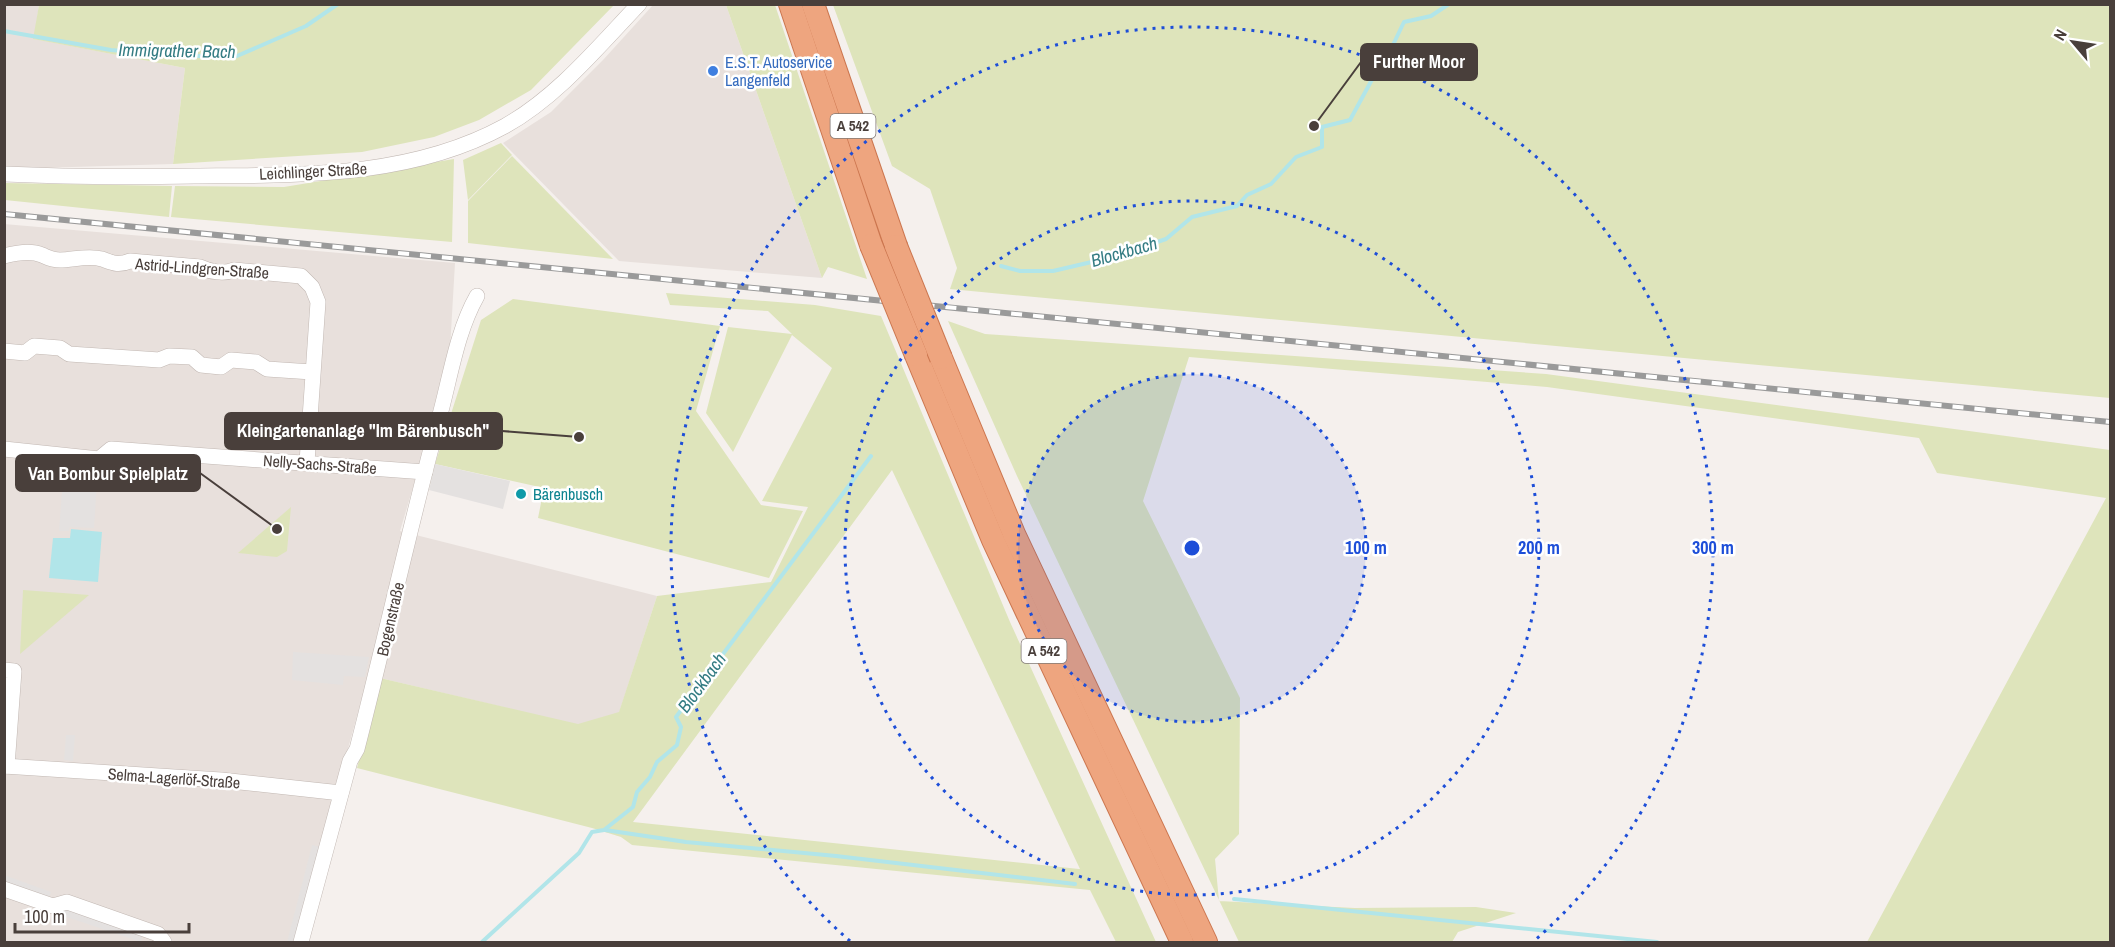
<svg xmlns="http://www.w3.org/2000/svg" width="2115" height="947" font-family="'Archivo Narrow',sans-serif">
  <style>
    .residential { fill: #e8e0dc }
    .green { fill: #dee4bb; fill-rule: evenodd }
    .parking { fill: #e4e1e0 }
    .water { fill: #b1e5e9 }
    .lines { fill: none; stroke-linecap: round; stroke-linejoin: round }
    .stream { stroke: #b1e5e9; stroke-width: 4 }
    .minor-casing { stroke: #c2b8b3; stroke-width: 16 }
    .highway-casing { stroke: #cc764f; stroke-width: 24 }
    .minor { stroke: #fff; stroke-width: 15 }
    .highway { stroke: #eea57f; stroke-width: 22 }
    .rail-casing { stroke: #9a9a9a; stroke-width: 6 }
    .rail { stroke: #fff; stroke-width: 4; stroke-dasharray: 11; stroke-linecap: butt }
    .highway-bridge-casing { stroke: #cc764f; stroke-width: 24; stroke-linecap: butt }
    .highway-bridge { stroke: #eea57f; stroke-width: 22 }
    .ring { fill: none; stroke: #1d4ed8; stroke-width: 3; stroke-dasharray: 3 6 }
    .shop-dot { fill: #3f7fe0; stroke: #fff; stroke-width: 2 }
    .culture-dot { fill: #0f9aa8; stroke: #fff; stroke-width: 2 }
    .labels { text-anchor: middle; stroke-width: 5; stroke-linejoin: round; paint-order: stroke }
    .shield { fill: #fff; stroke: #807976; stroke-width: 1.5 }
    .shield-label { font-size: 15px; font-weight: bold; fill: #493f3b }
    .shop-label { font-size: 16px; fill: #366cbe; stroke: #fff; text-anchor: start }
    .street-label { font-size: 16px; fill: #493f3b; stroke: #fff }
    .culture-label { font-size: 16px; fill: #0d838f; stroke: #fff; text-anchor: start }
    .water-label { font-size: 18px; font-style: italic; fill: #347c83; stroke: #fff }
    .centre { fill: #1d4ed8; stroke: #fff; stroke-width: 3 }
    .ring-label { font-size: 18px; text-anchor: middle; font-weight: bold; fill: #1d4ed8; stroke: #fff; stroke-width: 5; stroke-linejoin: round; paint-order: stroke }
    .leader { fill: none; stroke: #493f3b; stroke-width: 2 }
    .callout-dot { fill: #493f3b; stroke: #fff; stroke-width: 2 }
    .callout { fill: #493f3b; stroke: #493f3b; stroke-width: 2 }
    .callout-label { font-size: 18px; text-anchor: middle; font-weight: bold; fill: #fff }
  </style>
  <rect width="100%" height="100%" fill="#f5f0ed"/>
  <g class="residential">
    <polygon points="4,5 39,5 34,39 185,68 173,164 5,169"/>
    <polygon points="653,5 726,5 822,278 619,261 503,143 551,112 603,60"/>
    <polygon points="4,224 455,263 449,366 400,531 657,596 619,713 578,725 380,678 366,683 295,942 5,942"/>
  </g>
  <g class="green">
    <polygon points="39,5 39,4 614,5 531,90 479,120 434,137 362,152 173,164 185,68 33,39"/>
    <polygon points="726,5 775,5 867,279 828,267 822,278"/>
    <polygon points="833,5 2110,5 2110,398 950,289 957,268 930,189 892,166"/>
    <polygon points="501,143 512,155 468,200 463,160"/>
    <polygon points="512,156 613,259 468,243 468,201"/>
    <polygon points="454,159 452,242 171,217 175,186 284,187"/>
    <polygon points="5,183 172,186 169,217 5,200"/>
    <path d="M 666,293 L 815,305 L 881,316 L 1010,622 L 1156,942 L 1116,942 L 1090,890 L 632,845 L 621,837 L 592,828 L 357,768 L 380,678 L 578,724 L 619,712 L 657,596 L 771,582 L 808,507 L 762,501 L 832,368 L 792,335 L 733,452 L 706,413 L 728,327 L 792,334 L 768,311 L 670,305 ZM 892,470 L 1080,869 L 1079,869 L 633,822 Z"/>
    <polygon points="513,299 720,326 696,411 761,505 803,511 769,578 538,518 544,488 435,464 481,320"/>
    <polygon points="948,321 985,334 1546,374 2110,450 2110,942 1867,942 2106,498 1937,473 1919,438 1547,387 1189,357 1143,501 1240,698 1239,834 1215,859 1219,901 1355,908 1476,907 1516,913 1458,932 1452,942 1239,942 1017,476"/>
    <polygon points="291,507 287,551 277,557 238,553"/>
    <polygon points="23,590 89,595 20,654"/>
  </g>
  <g class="parking">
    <polygon points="435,464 510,481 503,509 429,490"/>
    <polygon points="63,478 97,482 94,528 70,527 69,531 59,531"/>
    <polygon points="293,652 369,657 365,677 344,676 343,685 292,680"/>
    <polygon points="66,735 75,735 73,761 64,760"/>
    <polygon points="312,845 320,847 294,942 287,942"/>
    <polygon points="4,875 51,892 48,901 5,884"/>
    <polygon points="65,907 143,934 141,942 61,915"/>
  </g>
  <polygon class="water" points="71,529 102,532 98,582 49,578 53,538 70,538"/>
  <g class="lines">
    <g class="stream">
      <polyline points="4,31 111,50 180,56 237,56 306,26 338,4"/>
      <polyline points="1001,266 1020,271 1053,271 1113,257 1166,239 1192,217 1237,206 1247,195 1271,184 1296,157 1322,147 1322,127 1350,120 1381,63 1393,61 1397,55 1391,49 1404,22 1431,16 1449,4"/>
      <polyline points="605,830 686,842 836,856 1075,884"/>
      <polyline points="1234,899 1657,942"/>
      <polyline points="482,942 579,853 592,832 604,830 633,807 637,792 650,777 657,762 677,745 681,727 676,717 871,456"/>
    </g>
    <defs>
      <g id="minor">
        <path d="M 4,174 C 68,177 132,177 195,176 C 299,175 410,178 505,126 C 557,97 598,47 639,4"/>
        <path d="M 4,256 C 16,253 30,250 42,255 C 49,258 52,260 60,260 C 73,260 88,255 102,259 C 113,263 118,266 130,261 L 200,267 C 210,272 224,274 234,270 L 301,276 L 312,287 L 318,302 L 307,462"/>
        <polyline points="4,351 25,353 34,346 60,348 69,354 145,359 159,360 169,356 192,357 201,365 221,367 231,360 256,362 267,369 312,372"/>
        <polyline points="4,449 99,459 111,449 425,472"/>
        <polyline points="4,670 14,671 7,766"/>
        <polyline points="4,766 221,780 341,793"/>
        <polyline points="4,889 53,906 67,902 158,934 164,942"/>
        <path d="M 301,942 L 350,761 L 357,749 C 385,640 409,530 438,422 C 450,380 456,333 477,296"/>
      </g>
      <g id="highway">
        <polyline points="790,4 871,245"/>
        <polyline points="813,4 896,246"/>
        <polyline points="916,355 993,540 1182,942"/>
        <polyline points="941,358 1014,534 1206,942"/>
      </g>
    </defs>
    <use href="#minor" class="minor-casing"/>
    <use href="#highway" class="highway-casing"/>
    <use href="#minor" class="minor"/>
    <use href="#highway" class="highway"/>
    <defs>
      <polyline id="rail" points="4,214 2110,422"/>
    </defs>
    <use href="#rail" class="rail-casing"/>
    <use href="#rail" class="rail"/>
    <defs>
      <g id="highway-bridge">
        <polyline points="871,245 916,355"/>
        <polyline points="896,246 941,358"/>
      </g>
    </defs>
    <use href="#highway-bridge" class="highway-bridge-casing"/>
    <use href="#highway-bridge" class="highway-bridge"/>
  </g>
  <circle cx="1192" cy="548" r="174" fill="#1d4ed8" fill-opacity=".12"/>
  <g class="ring">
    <circle cx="1192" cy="548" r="174"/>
    <circle cx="1192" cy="548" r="347"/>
    <path d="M850 941A521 521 0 1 1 1534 941"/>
  </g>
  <circle class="shop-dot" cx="713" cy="71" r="6"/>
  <circle class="culture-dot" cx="521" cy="494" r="6"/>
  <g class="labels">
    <g class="shield">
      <rect x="830.5" y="114" width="45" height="24" rx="4.5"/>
      <rect x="1021.5" y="639" width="45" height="24" rx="4.5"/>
    </g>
    <g class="shield-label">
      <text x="853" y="131">A 542</text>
      <text x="1044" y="656">A 542</text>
    </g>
    <g class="shop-label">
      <text x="725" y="68">E.S.T. Autoservice<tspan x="725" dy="18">Langenfeld</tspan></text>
    </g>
    <g class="street-label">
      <text transform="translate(313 171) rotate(-3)" y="6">Leichlinger Straße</text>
      <text transform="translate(202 268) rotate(4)" y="6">Astrid-Lindgren-Straße</text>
      <text transform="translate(320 464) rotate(4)" y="6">Nelly-Sachs-Straße</text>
      <text transform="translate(390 619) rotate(-77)" y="6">Bogenstraße</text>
      <text transform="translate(174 778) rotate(4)" y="6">Selma-Lagerlöf-Straße</text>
    </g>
    <g class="culture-label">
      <text x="533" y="500">Bärenbusch</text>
    </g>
    <g class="water-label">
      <text transform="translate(177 51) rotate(1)" y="6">Immigrather Bach</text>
      <text transform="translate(1124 252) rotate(-16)" y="6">Blockbach</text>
      <text transform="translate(702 683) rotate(-54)" y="6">Blockbach</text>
    </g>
  </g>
  <circle cx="1192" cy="548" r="9" class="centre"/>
  <g class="ring-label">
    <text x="1366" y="554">100 m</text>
    <text x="1539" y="554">200 m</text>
    <text x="1713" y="554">300 m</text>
  </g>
  <path class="leader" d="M1314 126L1361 62M579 437L502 431M277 529L200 473"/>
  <g class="callout-dot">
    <circle cx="1314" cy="126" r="6"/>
    <circle cx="579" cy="437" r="6"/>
    <circle cx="277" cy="529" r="6"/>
  </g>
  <g class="callout">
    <rect x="1361" y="44" width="116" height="36" rx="6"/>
    <rect x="225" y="413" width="277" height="36" rx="6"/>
    <rect x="16" y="455" width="184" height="36" rx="6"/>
  </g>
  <g class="callout-label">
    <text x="1419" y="68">Further Moor</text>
    <text x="363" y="437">Kleingartenanlage "Im Bärenbusch"</text>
    <text x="108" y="480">Van Bombur Spielplatz</text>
  </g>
  <rect width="2115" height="947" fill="none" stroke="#493f3b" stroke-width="12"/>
  <g transform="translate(2073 42) rotate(299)" stroke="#ffffff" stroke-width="4.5" paint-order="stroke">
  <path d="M0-4.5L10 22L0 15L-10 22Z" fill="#493f3b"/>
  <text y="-9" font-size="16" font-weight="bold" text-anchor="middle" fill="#493f3b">N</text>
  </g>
  <path d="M15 923v9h174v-9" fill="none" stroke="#493f3b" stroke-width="3"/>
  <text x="24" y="923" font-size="18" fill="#493f3b" stroke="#ffffff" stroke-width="4.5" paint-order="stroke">100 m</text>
</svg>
